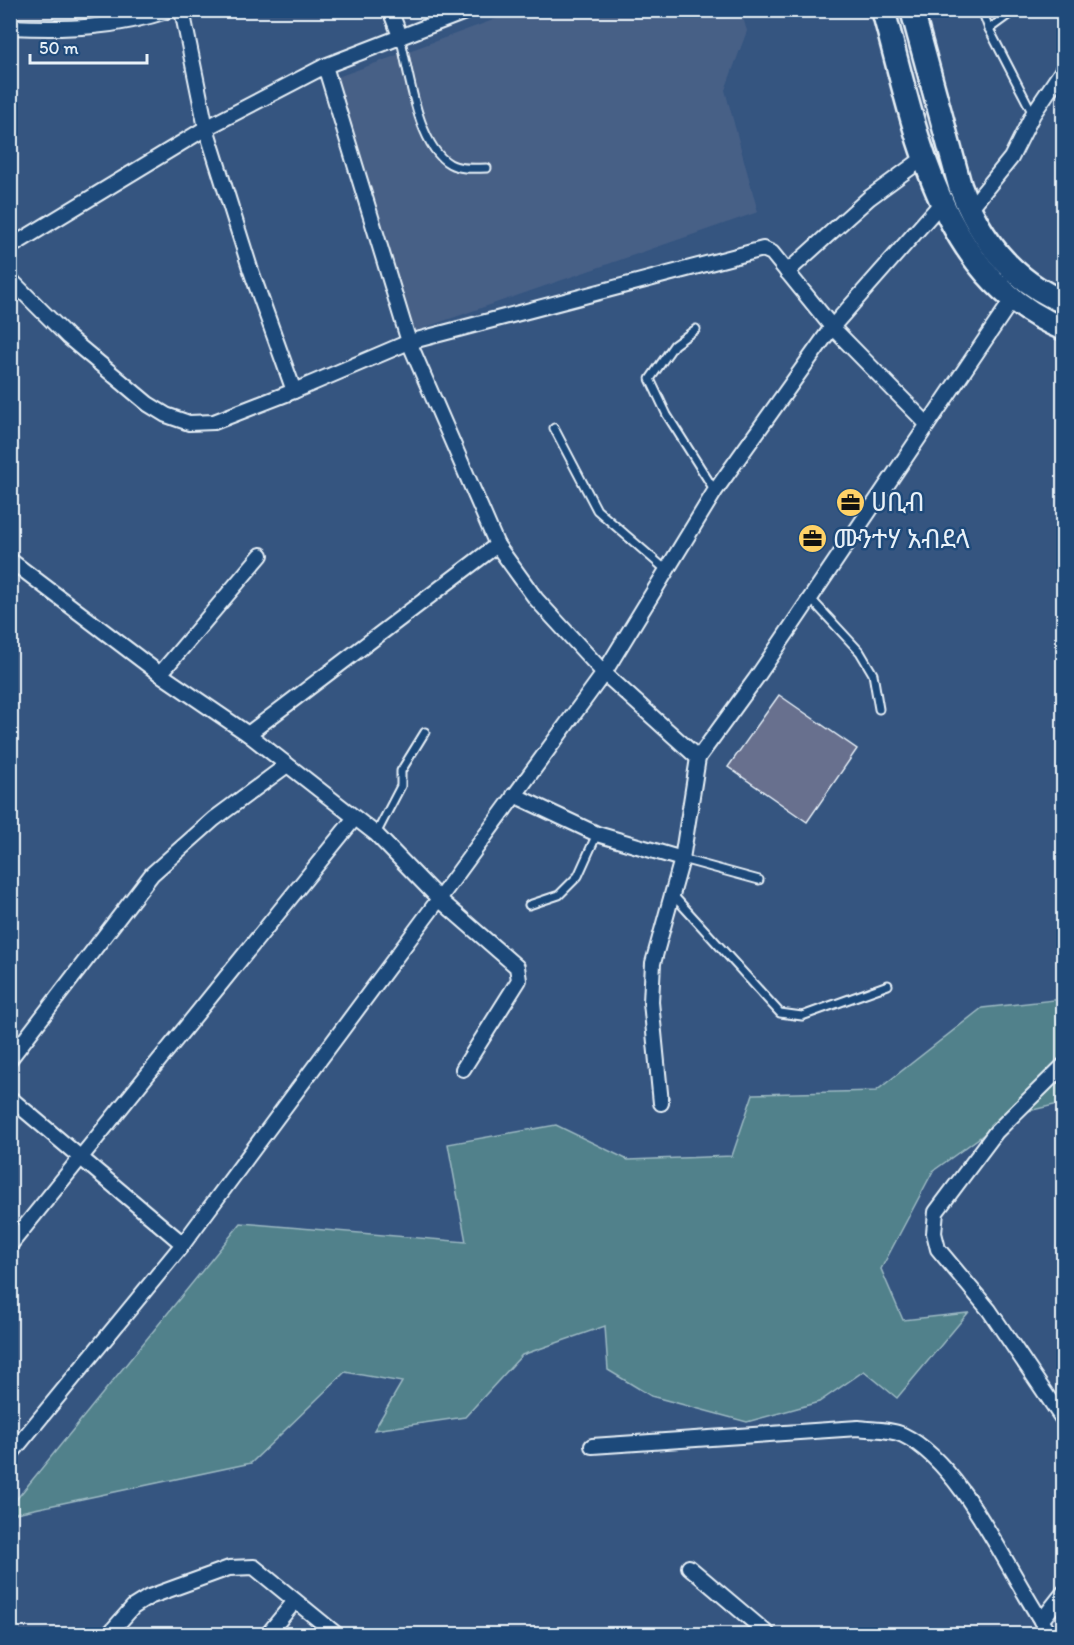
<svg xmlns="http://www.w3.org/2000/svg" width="1074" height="1645" font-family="Itim,'Noto Sans Ethiopic',sans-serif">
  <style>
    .built { fill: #476086 }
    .green { fill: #51818b; stroke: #9cb9c2; stroke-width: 1.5 }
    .building { fill: #686f8e; stroke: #e8f1f8; stroke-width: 1.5 }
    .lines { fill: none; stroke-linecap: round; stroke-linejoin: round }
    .lane-casing { stroke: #e8f1f8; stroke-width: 11 }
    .street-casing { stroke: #e8f1f8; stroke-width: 18 }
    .primary-casing { stroke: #e8f1f8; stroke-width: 27 }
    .lane { stroke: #1f4a7a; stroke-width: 7 }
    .street { stroke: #1f4a7a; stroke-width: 14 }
    .primary { stroke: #1f4a7a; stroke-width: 22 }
    .labels { text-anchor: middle; stroke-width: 5; stroke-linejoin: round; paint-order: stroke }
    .poi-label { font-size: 26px; fill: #e8f1f8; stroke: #1f4a7a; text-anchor: start }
  </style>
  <rect width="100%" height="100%" fill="#355580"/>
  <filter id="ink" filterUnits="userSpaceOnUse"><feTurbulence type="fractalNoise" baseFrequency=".0167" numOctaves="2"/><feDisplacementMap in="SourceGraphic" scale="12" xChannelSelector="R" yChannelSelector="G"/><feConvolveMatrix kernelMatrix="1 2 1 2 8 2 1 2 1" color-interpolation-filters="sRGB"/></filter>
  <g filter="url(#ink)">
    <polygon class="built" points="518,11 741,11 747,31 725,90 758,212 412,332 335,78"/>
    <polygon class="green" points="1063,999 1063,1103 1011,1115 933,1171 881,1269 903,1320 968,1313 897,1398 864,1371 819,1402 747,1422 651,1396 608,1370 605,1326 522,1355 465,1417 374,1430 402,1382 345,1372 251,1463 11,1514 11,1506 241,1223 466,1242 448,1144 556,1125 628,1160 732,1156 753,1094 876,1091 982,1008"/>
    <polygon class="building" points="779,695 857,749 807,822 728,767"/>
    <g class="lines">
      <defs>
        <g id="lane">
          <polyline points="982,10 989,29 1033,114"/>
          <polyline points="989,29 1015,10"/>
          <path d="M 400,36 C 409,71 417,146 450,164 C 461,170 476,168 487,168"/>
          <polyline points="696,329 674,345 650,379 667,415 715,491"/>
          <polyline points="554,428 597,510 665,569"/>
          <polyline points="811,599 860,652 873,674 879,709"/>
          <polyline points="376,834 401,786 401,771 425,732"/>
          <polyline points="682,859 759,880"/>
          <polyline points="672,894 780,1013 802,1016 888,985"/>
          <polyline points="529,905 559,895 578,876 597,834"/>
        </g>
        <g id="street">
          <polyline points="182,10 206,128 250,268 294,391"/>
          <polyline points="390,10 400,36"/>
          <path d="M 10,27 C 68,30 115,28 170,10"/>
          <polyline points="325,66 409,342 497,545 536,599 604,673 698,758 757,677 1012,300"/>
          <polyline points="969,210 1011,158 1033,114 1064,68"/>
          <polyline points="10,247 206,128 325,66 470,10"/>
          <polyline points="787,272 869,198 925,157"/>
          <polyline points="10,279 68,337 148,404 166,415 189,423 214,422 294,391 409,342 763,249 772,253 832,327 926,423"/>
          <polyline points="10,560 160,674 248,734 376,834 439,899 517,967 519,980 463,1069"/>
          <polyline points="160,674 261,555"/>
          <polyline points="248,734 497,545"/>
          <polyline points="514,795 597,834 682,859"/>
          <polyline points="10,1059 152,874 214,819 287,765"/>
          <polyline points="1064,1065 996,1132 936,1212 934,1233 938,1249 989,1310 1064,1421"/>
          <polyline points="10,1098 183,1244"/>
          <polyline points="661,1103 651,1002 653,963 682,859 698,758"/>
          <polyline points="10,1245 354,819"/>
          <path d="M 592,1446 L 858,1428 C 872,1430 891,1429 903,1435 C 964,1464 1011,1579 1050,1634"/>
          <polyline points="10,1455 183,1244 439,899 604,673 715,491 832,327 945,199"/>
          <polyline points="689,1567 768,1634"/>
          <polyline points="1041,1621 1064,1592"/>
          <polyline points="109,1634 133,1607 149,1597 229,1568 254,1567 336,1634"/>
          <polyline points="268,1634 295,1601"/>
        </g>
        <g id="primary">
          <path d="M 883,10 C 916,127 937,278 1064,329"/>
          <path d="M 912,10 L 960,186 C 979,237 1012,281 1064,302"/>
        </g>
      </defs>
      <use href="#lane" class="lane-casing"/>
      <use href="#street" class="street-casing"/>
      <use href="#primary" class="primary-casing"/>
      <use href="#lane" class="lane"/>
      <use href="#street" class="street"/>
      <use href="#primary" class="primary"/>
    </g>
  </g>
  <defs>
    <symbol id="office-disc" viewBox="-11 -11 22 22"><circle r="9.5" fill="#ffd166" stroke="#1f4a7a"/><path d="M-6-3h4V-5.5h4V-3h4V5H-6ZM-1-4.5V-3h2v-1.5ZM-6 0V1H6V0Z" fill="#111"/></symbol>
  </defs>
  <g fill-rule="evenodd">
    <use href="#office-disc" x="834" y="486" width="33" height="33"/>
    <use href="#office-disc" x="796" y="522" width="33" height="33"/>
  </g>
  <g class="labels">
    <g class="poi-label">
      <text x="871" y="511">ሀቢብ</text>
      <text x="833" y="548">ሙንተሃ አብደላ</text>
    </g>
  </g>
  <rect width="1074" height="1645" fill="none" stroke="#1f4a7a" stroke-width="36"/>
  <rect x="18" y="18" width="1038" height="1609" fill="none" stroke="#e8f1f8" stroke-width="2" filter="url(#ink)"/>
  <path d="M30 54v9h117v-9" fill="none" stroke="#e8f1f8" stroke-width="3"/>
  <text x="39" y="54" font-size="18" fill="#e8f1f8" stroke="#1f4a7a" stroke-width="4.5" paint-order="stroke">50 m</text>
</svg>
